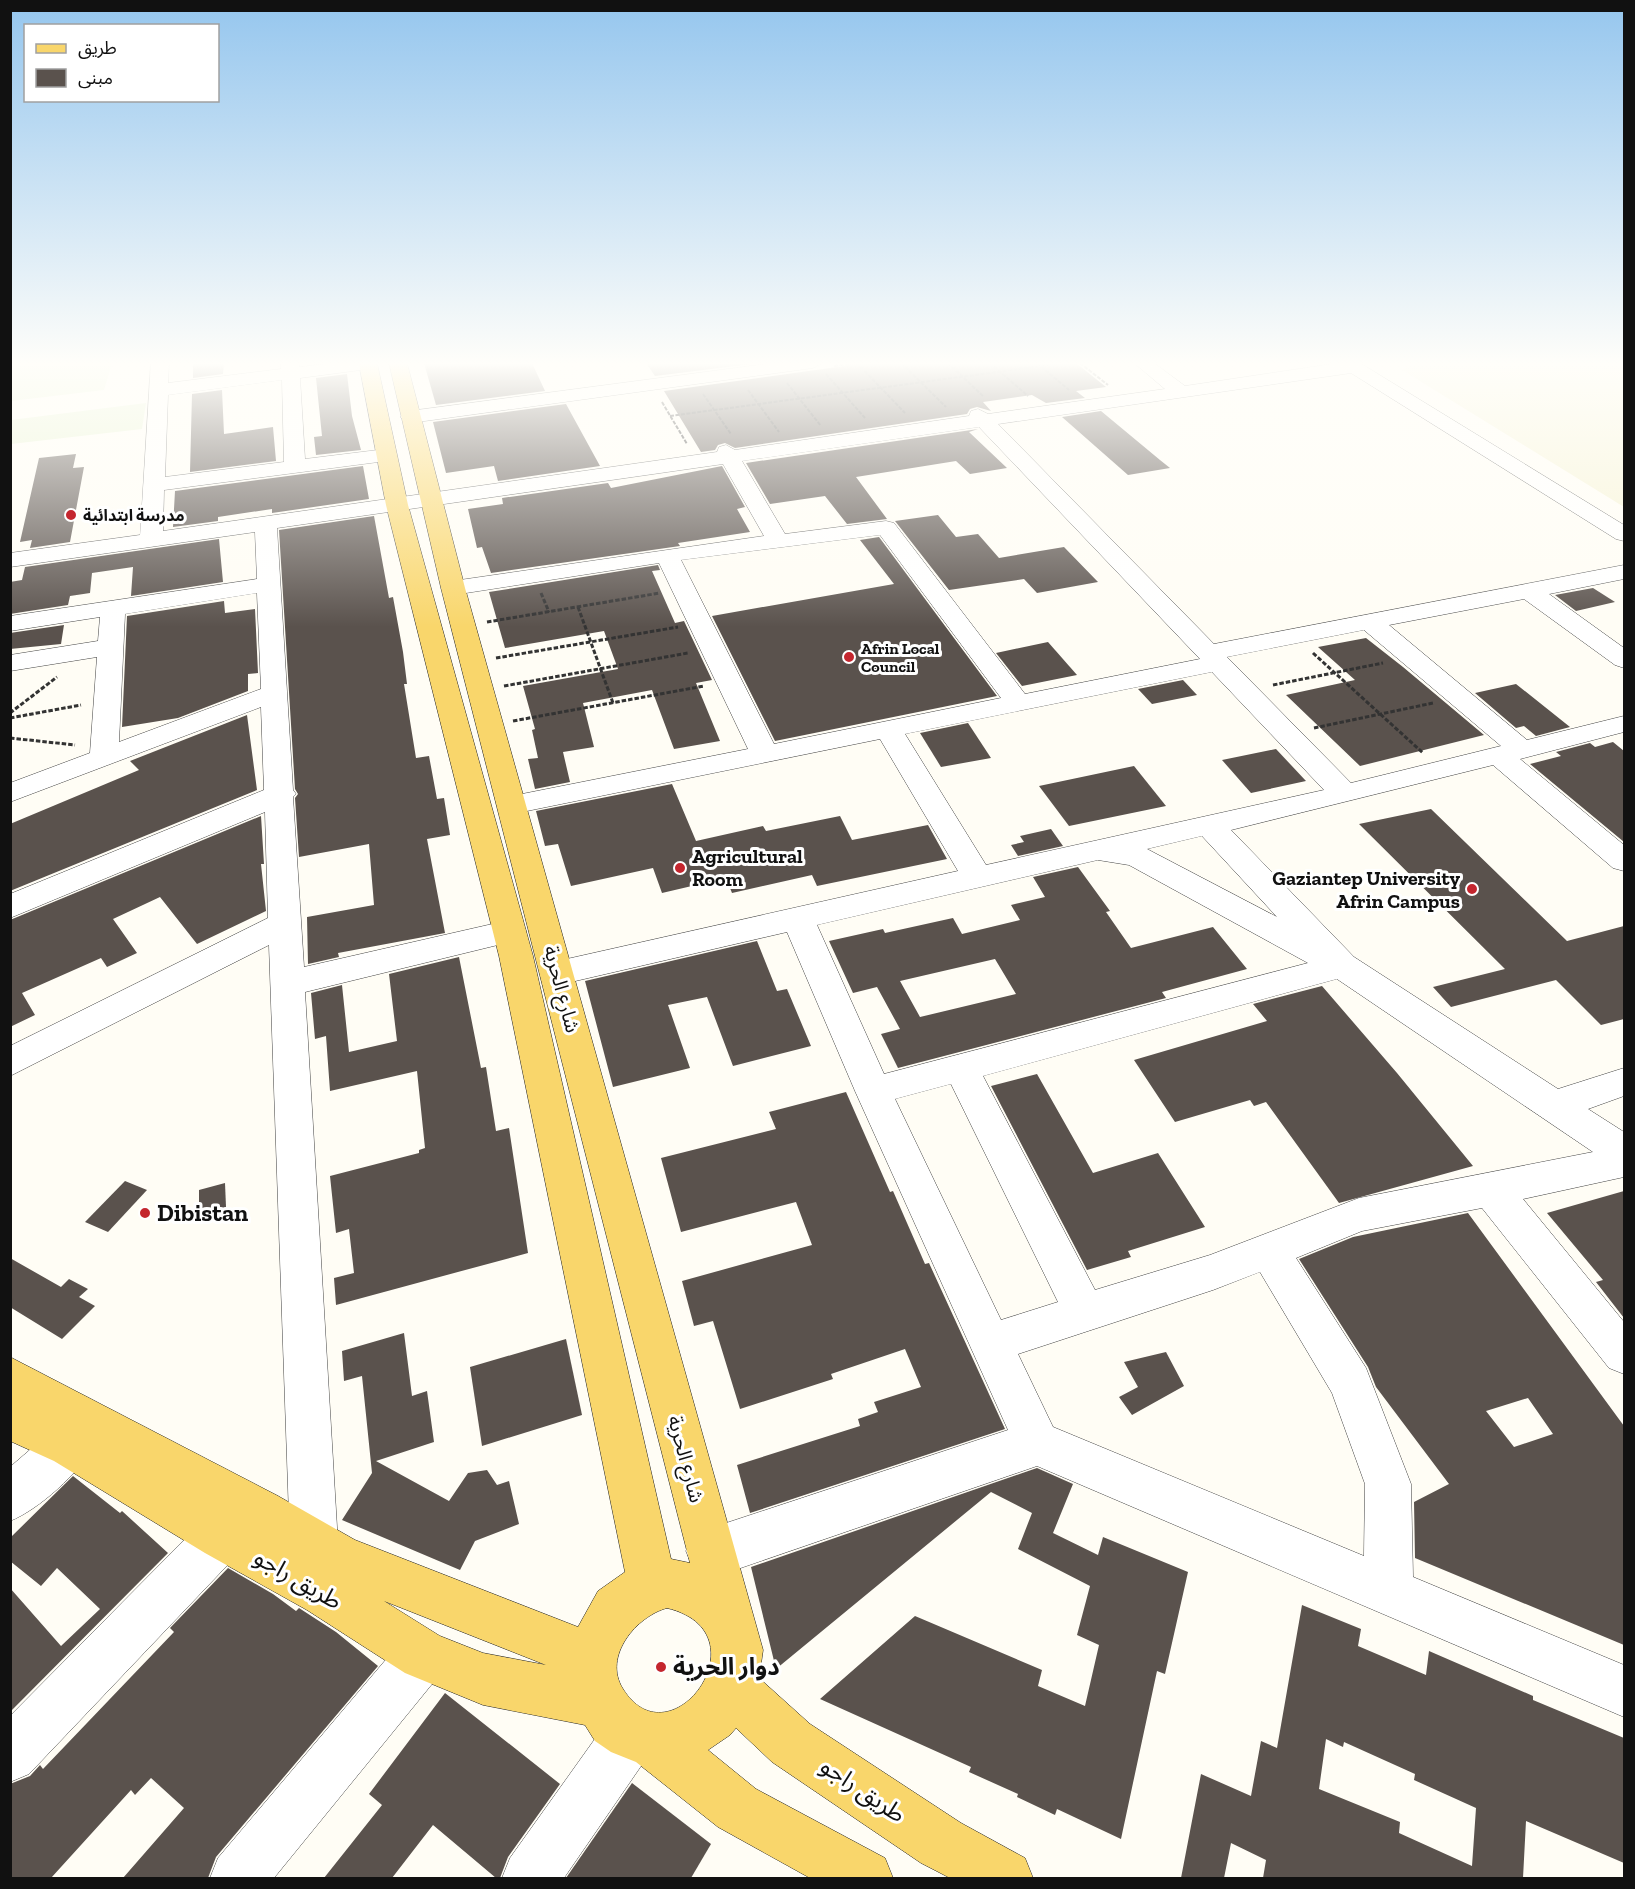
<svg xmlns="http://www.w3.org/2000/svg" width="1635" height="1889" font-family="'Zilla Slab','Noto Sans Arabic',serif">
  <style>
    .farmland { fill: #f6f3d4 }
    .pitch { fill: #e6f2cf }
    .building { fill: #5a524d; fill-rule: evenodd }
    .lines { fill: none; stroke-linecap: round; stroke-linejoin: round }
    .minor-casing { stroke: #444; stroke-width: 1 }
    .major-casing { stroke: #222; stroke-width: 1 }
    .path-far1 { stroke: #333; stroke-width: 2; stroke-dasharray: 4 1.5; stroke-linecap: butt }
    .path { stroke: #333; stroke-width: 3; stroke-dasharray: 4.5 2; stroke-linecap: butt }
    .minor { fill: #fff; fill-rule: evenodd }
    .major { fill: #f9d66b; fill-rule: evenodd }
    .poi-dot { fill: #c4262e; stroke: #fff; stroke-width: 2 }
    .labels { text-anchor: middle; stroke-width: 6; stroke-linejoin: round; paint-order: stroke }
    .far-poi-label { font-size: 16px; font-weight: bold; fill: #111; stroke: #fff; text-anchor: start }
    .poi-label { font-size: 20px; font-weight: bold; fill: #111; stroke: #fff; text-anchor: start }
    .street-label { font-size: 20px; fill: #111; stroke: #fff }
    .near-poi-label { font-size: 24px; font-weight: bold; fill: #111; stroke: #fff; text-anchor: start }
    .near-street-label { font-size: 24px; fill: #111; stroke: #fff }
  </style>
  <rect width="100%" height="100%" fill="#fffdf5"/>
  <polygon class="farmland" points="1417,363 1624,363 1624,507 1402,370"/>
  <g class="pitch">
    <polygon points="10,363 112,363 104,390 11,401"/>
    <polygon points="146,403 142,429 11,444 11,420"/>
  </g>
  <g class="building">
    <polygon points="193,363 224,363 223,374 193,378"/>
    <polygon points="424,363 532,363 545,391 436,405"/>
    <polygon points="646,363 759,363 655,376"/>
    <polygon points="866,363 1076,363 1106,387 1076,391 1085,398 1046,403 1032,395 983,402 991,411 977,407 970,409 967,414 735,448 725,443 718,445 715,450 701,452 664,391"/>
    <polygon points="347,374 352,416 361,450 316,455 314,437 322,436 316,378"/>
    <polygon points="222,390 224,434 273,427 276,461 190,472 192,394"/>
    <polygon points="566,404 600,466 498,481 494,466 446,473 433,422"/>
    <polygon points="1101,411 1160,460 1170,468 1128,475 1062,417"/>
    <polygon points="978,429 969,432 1007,468 970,474 956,461 856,477 887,519 847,524 825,496 770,504 746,463"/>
    <polygon points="76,454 73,468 84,467 70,542 30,548 32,540 20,542 39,458"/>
    <polygon points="363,466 369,499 272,513 272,509 218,517 218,521 173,527 175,491"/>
    <polygon points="722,466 745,507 737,509 750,532 678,543 680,546 491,573 482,547 477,548 468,509 503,504 502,498 608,483 611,488"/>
    <polygon points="938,515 956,537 978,534 999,558 1064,547 1098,582 1037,593 1024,579 949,590 895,521"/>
    <polygon points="374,516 389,598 393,597 403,652 407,684 404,684 416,758 429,756 437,799 444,798 450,835 427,839 445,933 338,953 339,957 308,964 307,917 374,905 369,844 299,857 295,798 298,794 295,789 279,530"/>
    <polygon points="879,537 997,696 775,741 712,616 894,584 860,540"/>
    <polygon points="219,539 223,582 131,596 133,567 92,573 90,593 70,596 68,605 10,614 10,582 22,580 25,567"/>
    <polygon points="658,565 660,570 652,571 675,623 684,621 712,680 696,683 720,741 674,749 652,690 583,703 594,747 563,752 570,782 535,789 528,759 538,758 532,730 535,729 523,686 618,669 604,631 505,648 489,592"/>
    <polygon points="1593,588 1615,602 1576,611 1555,595"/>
    <polygon points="224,601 225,613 255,609 258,673 248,674 248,691 178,718 122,727 127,616"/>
    <polygon points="64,625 61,644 10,649 10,633"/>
    <polygon points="1366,638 1403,667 1484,735 1360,766 1286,695 1355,680 1318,647"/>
    <polygon points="1048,642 1077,675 1022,686 996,653"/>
    <polygon points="1183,680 1197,695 1152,704 1138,689"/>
    <polygon points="1516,684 1570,727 1536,736 1524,726 1516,728 1475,693"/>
    <polygon points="247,715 257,790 10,891 10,824 139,770 130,761"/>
    <polygon points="968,723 991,758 941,767 920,733"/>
    <polygon points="1613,742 1624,751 1624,842 1530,764 1561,756 1556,752 1590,743 1595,747"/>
    <polygon points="1276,749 1306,781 1251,793 1222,760"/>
    <polygon points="1134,766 1166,806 1069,826 1039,786"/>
    <polygon points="672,784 696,841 763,826 766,831 840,816 852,840 928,825 947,859 817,886 812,875 732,893 726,878 662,893 653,868 571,886 558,844 545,846 536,811"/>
    <polygon points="1431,809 1567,941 1624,926 1624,1019 1601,1025 1556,980 1451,1007 1433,987 1505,969 1359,824"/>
    <polygon points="261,816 264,864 261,864 266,911 197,944 160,897 113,919 137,953 107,967 101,958 22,993 35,1015 10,1027 10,920"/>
    <polygon points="1051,829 1063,846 1018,856 1011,845 1024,842 1020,836"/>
    <path d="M 1078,867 L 1110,911 L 1106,912 L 1131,948 L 1213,927 L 1247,969 L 1162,992 L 1166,998 L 898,1068 L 881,1034 L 900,1029 L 877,987 L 853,993 L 829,941 L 883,929 L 885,933 L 953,918 L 962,934 L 1020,920 L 1011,905 L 1045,897 L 1033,877 ZM 995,959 L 1016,994 L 920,1017 L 900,981 Z"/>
    <polygon points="757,941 777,991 787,989 811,1046 733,1066 707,997 668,1005 690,1068 613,1087 585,981"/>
    <polygon points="459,957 481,1068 486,1067 496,1131 509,1128 528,1253 336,1305 334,1278 354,1273 349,1229 336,1233 330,1176 419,1153 419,1150 425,1148 417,1071 330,1091 326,1036 315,1039 311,993 342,985 349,1052 397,1041 389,974"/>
    <polygon points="1322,986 1397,1073 1473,1166 1339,1203 1266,1102 1254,1106 1250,1100 1175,1122 1134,1060 1267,1021 1253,1004"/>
    <polygon points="1037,1074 1093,1173 1158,1153 1205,1227 1128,1251 1131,1257 1087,1270 991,1086"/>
    <polygon points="846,1092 890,1192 893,1191 925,1264 929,1263 1005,1429 750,1513 737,1465 860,1426 858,1419 878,1412 874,1402 921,1387 905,1349 831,1374 833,1379 740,1409 713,1321 694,1326 682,1281 812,1245 796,1202 681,1232 661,1158 776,1129 769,1112"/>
    <polygon points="125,1181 147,1190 108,1232 85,1222"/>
    <polygon points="225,1183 226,1207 199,1214 199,1190"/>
    <polygon points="1624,1191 1624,1318 1596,1282 1603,1280 1547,1213"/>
    <path d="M 1468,1213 L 1624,1426 L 1624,1645 L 1415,1558 L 1414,1502 L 1449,1484 L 1376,1387 L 1368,1367 L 1299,1259 L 1353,1237 ZM 1528,1398 L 1553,1434 L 1514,1447 L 1486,1411 Z"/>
    <polygon points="10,1258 61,1287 69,1279 88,1289 79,1297 95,1306 62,1339 10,1307"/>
    <polygon points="404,1333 412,1396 427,1391 434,1442 376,1461 449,1501 468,1473 487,1470 497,1485 509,1481 519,1524 475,1541 460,1570 342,1520 372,1473 362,1376 344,1381 342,1351"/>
    <polygon points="566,1339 582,1415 482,1446 470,1367"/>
    <polygon points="1166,1352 1184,1386 1132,1415 1119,1397 1138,1387 1124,1362"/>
    <polygon points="1037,1468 1073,1484 1053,1533 1098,1555 1103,1537 1188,1572 1165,1674 1157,1671 1121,1839 1057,1809 1055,1815 1017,1797 1018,1794 969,1772 971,1767 820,1699 915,1616 1042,1670 1038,1686 1085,1706 1099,1645 1077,1635 1090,1586 1018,1549 1032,1513 991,1492 776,1669 751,1567"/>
    <polygon points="73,1476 120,1513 122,1511 168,1553 10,1712 10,1588 61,1646 100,1609 57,1568 41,1586 10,1561 10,1538"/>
    <polygon points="228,1568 273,1594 296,1611 299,1608 336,1632 378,1666 216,1857 208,1878 123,1878 184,1808 151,1778 135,1795 131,1790 51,1878 10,1878 10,1784 30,1776 40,1765 43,1769 174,1632 170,1628"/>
    <path d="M 1302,1605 L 1361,1629 L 1358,1646 L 1426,1675 L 1429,1651 L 1533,1696 L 1533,1700 L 1624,1738 L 1624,1863 L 1526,1821 L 1523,1878 L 1263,1878 L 1266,1860 L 1231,1843 L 1224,1878 L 1181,1878 L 1201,1774 L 1251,1796 L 1261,1741 L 1277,1748 ZM 1326,1739 L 1343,1747 L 1344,1742 L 1415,1774 L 1414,1780 L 1476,1808 L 1472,1866 L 1399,1833 L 1400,1822 L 1319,1789 Z"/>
    <polygon points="445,1693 560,1784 508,1857 500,1878 496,1878 433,1825 392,1878 324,1878 382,1805 369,1794"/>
    <polygon points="632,1783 711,1844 691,1878 566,1878"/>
  </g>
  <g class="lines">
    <defs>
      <g id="minor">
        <path d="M 151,363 L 169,363 L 168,383 L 281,369 L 281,363 L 299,363 L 299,367 L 334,363 L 376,363 L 374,368 L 368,369 L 300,378 L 305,459 L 386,449 L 393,451 L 396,455 L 393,459 L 386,461 L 164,490 L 163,531 L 717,452 L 719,447 L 726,445 L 735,450 L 969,416 L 971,411 L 978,409 L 988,414 L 1165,389 L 1134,363 L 1154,363 L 1185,386 L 1339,363 L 1360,363 L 1624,525 L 1624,541 L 1616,539 L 1351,373 L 998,424 L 1214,644 L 1624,565 L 1624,579 L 1549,594 L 1624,648 L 1624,668 L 1615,665 L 1524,599 L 1389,625 L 1527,740 L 1624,716 L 1624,732 L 1520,759 L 1624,845 L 1624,871 L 1613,868 L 1493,765 L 1231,830 L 1354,957 L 1558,1089 L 1624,1068 L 1624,1096 L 1588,1109 L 1624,1132 L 1624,1177 L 1523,1199 L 1624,1322 L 1624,1374 L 1609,1368 L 1482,1208 L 1362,1231 L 1296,1258 L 1366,1368 L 1411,1484 L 1413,1577 L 1624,1665 L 1624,1717 L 1037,1466 L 726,1573 L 710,1575 L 693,1568 L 686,1551 L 693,1534 L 1008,1430 L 855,1091 L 787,932 L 558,985 L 546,982 L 541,973 L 546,964 L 558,961 L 958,871 L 880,739 L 512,814 L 502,812 L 497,805 L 502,798 L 512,796 L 748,749 L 659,563 L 453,595 L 445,593 L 441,588 L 445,583 L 453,581 L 764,536 L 723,464 L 277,528 L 293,790 L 296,794 L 293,797 L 304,967 L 510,920 L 522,923 L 526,931 L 522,939 L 510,942 L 305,992 L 338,1544 L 331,1561 L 314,1568 L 297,1561 L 290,1544 L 269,945 L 10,1076 L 10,1046 L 268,918 L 265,812 L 10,918 L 10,894 L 264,790 L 261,707 L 10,802 L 10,783 L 90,753 L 97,657 L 10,671 L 10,655 L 98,641 L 100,617 L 10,631 L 10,616 L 257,579 L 255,532 L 10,567 L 10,553 L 140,535 ZM 282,380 L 284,462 L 165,477 L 168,395 ZM 979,427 L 1199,658 L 1200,659 L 1025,694 L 894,523 L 886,521 L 785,534 L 742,461 ZM 880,535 L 1001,698 L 774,744 L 681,560 ZM 257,593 L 261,689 L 119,742 L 125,614 ZM 1364,630 L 1501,746 L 1351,783 L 1227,657 ZM 1212,672 L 1324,790 L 986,865 L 905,734 ZM 1202,836 L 1277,917 L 1147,849 ZM 1098,860 L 1129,865 L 1308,963 L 884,1074 L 817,925 ZM 1337,979 L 1593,1152 L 1359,1198 L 1210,1255 L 1095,1290 L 983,1076 ZM 951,1084 L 1058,1302 L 1001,1320 L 895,1099 ZM 1260,1272 L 1332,1393 L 1365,1484 L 1364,1556 L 1053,1427 L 1018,1354 L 1213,1290 Z"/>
        <polygon points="774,363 822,363 813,368 410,423 400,417 410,411"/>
        <path d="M 70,1423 L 86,1429 L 93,1445 C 81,1472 38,1510 10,1521 L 10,1467 L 54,1429 Z"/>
        <polygon points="222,1512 239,1519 246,1536 239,1553 29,1774 10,1782 10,1716 205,1519"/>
        <polygon points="423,1629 441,1637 449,1655 441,1673 274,1878 210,1878 218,1858 405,1637"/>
        <polygon points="631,1707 650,1715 658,1734 650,1753 564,1878 502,1878 510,1858 612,1715"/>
      </g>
      <path id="major" d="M 359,363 L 377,363 L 408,505 L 533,956 L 671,1559 L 690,1563 L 441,588 L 389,363 L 407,363 L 465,588 L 763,1650 L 759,1678 L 810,1724 L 961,1823 L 1025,1858 L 1033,1878 L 950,1878 L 921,1863 L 772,1762 L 736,1728 L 730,1735 L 708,1750 L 756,1789 L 885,1858 L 893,1878 L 810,1878 L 718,1827 L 636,1762 L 611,1752 L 595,1741 L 585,1725 L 483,1705 L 405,1673 L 307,1610 L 205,1553 L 54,1461 L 10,1441 L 10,1357 L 278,1496 L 355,1540 L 578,1627 L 598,1591 L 625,1572 L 499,956 L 386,505 ZM 384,1601 L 546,1665 L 483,1653 L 440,1636 ZM 667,1608 C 768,1632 671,1766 623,1689 C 602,1656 637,1616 667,1608 Z"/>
    </defs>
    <use href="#minor" class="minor-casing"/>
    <use href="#major" class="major-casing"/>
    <g class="path-far1">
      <polyline points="857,363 905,413"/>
      <polyline points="901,363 946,407"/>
      <polyline points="948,363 984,397"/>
      <polyline points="990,363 1028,396"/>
      <polyline points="1037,363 1069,390"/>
      <polyline points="1080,363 1108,385"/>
      <polyline points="834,366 857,363"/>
      <polyline points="826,374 865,418"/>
      <polyline points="787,383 821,426"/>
      <polyline points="748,390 779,432"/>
      <polyline points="703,394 731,434"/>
      <polyline points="662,402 687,444"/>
      <polyline points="670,416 1064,363"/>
    </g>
    <g class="path">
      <polyline points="541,593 549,612"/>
      <polyline points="578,607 613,703"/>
      <polyline points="487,622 660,593"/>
      <polyline points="1313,653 1423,753"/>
      <polyline points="496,658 678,627"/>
      <polyline points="1273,685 1383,663"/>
      <polyline points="504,686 688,653"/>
      <polyline points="10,713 57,677"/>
      <polyline points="10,718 81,705"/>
      <polyline points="513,721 704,686"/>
      <polyline points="1314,728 1433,703"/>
      <polyline points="10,738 75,745"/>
    </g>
    <use href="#minor" class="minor"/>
    <use href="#major" class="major"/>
  </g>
  <linearGradient id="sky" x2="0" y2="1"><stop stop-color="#95c6ee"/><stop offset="0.58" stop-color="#fffefa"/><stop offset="1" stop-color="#fffefa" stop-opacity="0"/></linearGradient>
  <rect width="1635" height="627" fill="url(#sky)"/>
  <g class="poi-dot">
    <circle cx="71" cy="515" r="6"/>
    <circle cx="849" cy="657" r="6"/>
    <circle cx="680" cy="868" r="6"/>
    <circle cx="1472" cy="889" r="6"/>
    <circle cx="145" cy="1213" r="6"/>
    <circle cx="661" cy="1667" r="6"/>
  </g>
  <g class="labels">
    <g class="far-poi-label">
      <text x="83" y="521">مدرسة ابتدائية</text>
      <text x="861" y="654">Afrin Local<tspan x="861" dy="18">Council</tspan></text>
    </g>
    <g class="poi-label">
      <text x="692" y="863">Agricultural<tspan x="692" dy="23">Room</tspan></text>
      <text x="1460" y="885" text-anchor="end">Gaziantep University<tspan x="1460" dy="23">Afrin Campus</tspan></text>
    </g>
    <g class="street-label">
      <text transform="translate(562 989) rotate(75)" y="7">شارع الحرية</text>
      <text transform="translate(686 1459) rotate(75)" y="7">شارع الحرية</text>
    </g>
    <g class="near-poi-label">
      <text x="157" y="1221">Dibistan</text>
      <text x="673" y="1675">دوار الحرية</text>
    </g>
    <g class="near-street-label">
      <text transform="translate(298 1579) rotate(30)" y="8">طريق راجو</text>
      <text transform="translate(863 1790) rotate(34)" y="8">طريق راجو</text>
    </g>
  </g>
  <rect width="1635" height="1889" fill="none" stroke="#111111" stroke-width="24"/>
  <rect x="24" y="24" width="195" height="78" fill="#ffffff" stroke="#a0a0a0" stroke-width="1.5"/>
  <rect x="36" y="44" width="30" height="9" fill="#f9d66b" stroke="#a0a0a0" stroke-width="1.5"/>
  <text x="78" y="54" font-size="18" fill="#111111">طريق</text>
  <rect x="36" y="69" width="30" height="18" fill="#5a524d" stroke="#a0a0a0" stroke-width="1.5"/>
  <text x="78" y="84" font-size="18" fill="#111111">مبنى</text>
</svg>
